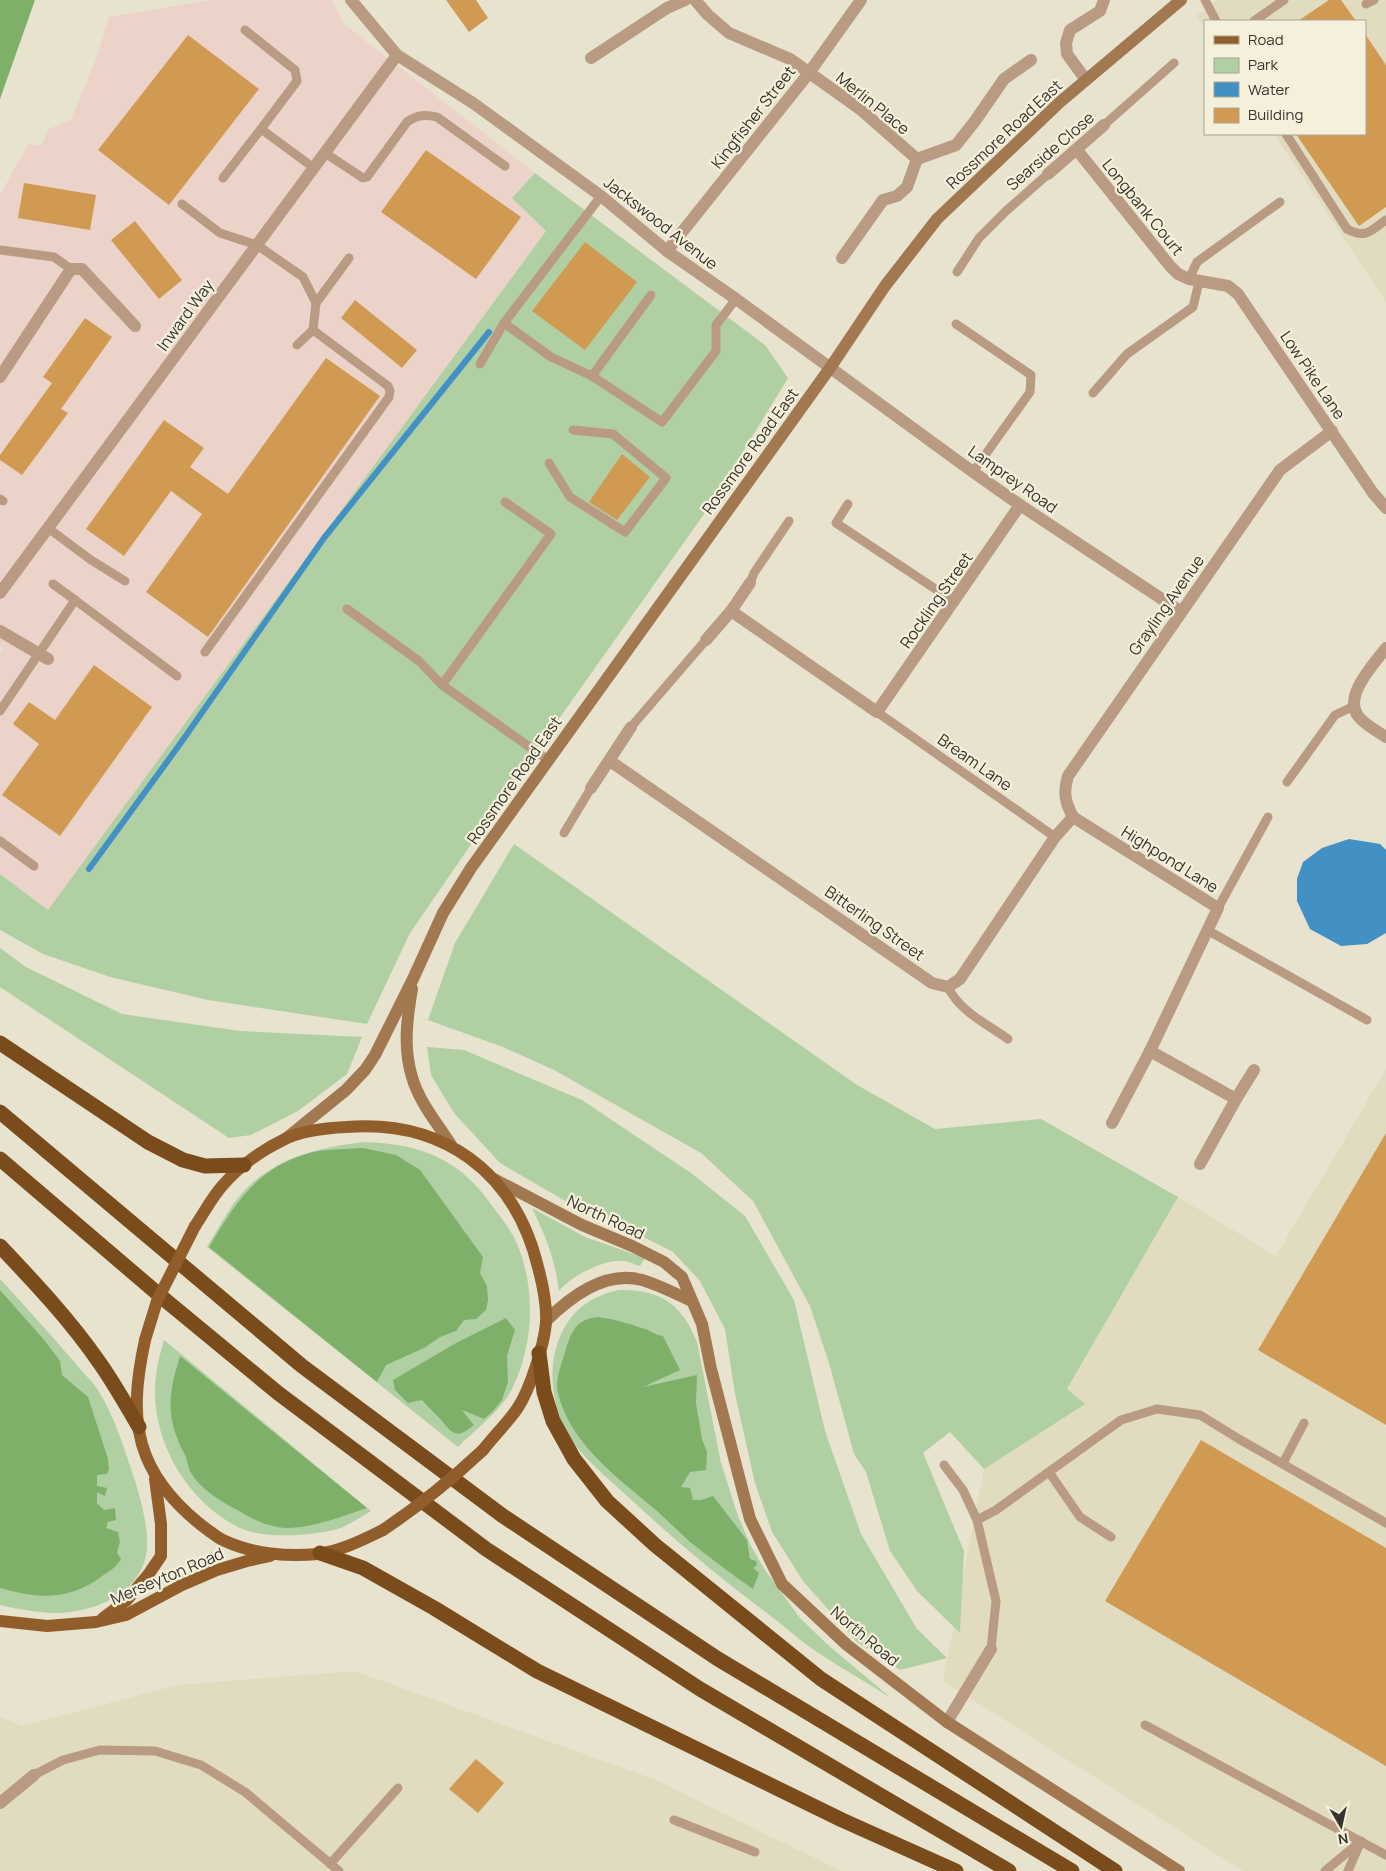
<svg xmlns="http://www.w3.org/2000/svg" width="1386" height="1871" font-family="Manrope,sans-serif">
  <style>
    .commercial { fill: #ebd3c9 }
    .built { fill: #e1dbbf }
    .green { fill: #b0d0a3 }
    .forest { fill: #7fb06a }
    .water { fill: #4290c4 }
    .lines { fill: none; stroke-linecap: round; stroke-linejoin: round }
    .stream { stroke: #4290c4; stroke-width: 6 }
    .building { fill: #d09a52 }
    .lane { stroke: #b89b82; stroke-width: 9 }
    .street { stroke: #b89b82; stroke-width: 12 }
    .secondary { stroke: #a27851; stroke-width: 12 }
    .primary { stroke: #915e2b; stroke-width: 12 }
    .highway { stroke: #7a4c1b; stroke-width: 15 }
    .primary-bridge { stroke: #915e2b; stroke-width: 12 }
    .labels { text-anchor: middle; stroke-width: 4.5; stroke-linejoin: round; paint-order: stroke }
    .street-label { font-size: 16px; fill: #36342c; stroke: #f5f0dc }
  </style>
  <rect width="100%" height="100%" fill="#e7e3cf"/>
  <polygon class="commercial" points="209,0 332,0 344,24 535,173 513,198 546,231 48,910 0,874 0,654 4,648 0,647 0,195 28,144 41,146 48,129 70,121 97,57 109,17"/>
  <g class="built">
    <polygon points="1217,0 1386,0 1386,302 1274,134 1365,134 1365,21 1205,21 1205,29 1196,16"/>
    <polygon points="1386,1069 1386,1871 1243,1871 943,1681 984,1469 1067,1389 1178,1197 1276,1256"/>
    <polygon points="355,1671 656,1780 841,1871 0,1871 0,1717 22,1726 178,1685"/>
  </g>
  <g class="green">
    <polygon points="535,173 765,345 788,378 709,507 505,795 410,933 367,1024 208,1000 110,977 43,954 0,930 0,874 48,910 546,231 512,198"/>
    <polygon points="514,844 857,1085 935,1129 1041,1119 1178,1197 1067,1389 1085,1404 984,1469 950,1432 923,1453 964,1551 960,1633 917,1591 890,1551 866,1472 854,1454 829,1363 810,1306 753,1201 701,1153 554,1070 503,1047 428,1020 455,943"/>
    <polygon points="0,948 26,967 122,1014 240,1031 362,1037 347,1074 298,1111 251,1135 229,1138 0,987"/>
    <polygon points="427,1047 464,1050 582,1100 691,1173 745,1216 794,1300 825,1431 861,1534 917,1629 947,1658 900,1670 857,1642 803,1581 772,1532 755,1483 735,1394 725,1329 700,1281 673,1252 618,1224 567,1202 500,1163 454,1113 431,1075"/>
    <path d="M 364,1142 C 391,1143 416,1146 441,1159 C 462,1169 480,1188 493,1207 C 503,1220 514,1234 519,1249 C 536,1293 533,1346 512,1389 C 502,1410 475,1430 458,1447 L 207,1247 C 220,1226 231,1203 248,1187 C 280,1156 322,1147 364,1142 Z"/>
    <path d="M 532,1208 L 585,1237 L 645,1258 L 640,1266 C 635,1265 630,1262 625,1261 C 605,1258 571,1276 559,1291 C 555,1259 546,1237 532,1208 Z"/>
    <path d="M 0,1279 C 26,1307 51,1335 76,1364 C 82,1372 90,1379 96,1387 C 111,1410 121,1438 129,1463 C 138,1488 151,1530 146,1556 C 137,1596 93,1612 56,1613 C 39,1613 17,1609 0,1605 Z"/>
    <path d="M 619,1290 C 660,1289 682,1304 697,1342 L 721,1463 L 738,1516 L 751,1546 L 765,1570 L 800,1618 L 828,1645 L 891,1698 C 866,1682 841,1668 817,1652 C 801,1642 787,1628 772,1617 C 721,1579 673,1539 627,1496 C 609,1479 578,1454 567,1433 C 553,1408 548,1372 557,1345 C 567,1314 587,1297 619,1290 Z"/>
    <path d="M 164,1340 L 371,1511 C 361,1517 349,1525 338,1529 C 312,1536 264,1539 240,1528 C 190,1504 155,1447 155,1392 C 155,1374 159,1357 164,1340 Z"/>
  </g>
  <g class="forest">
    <polygon points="0,0 35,0 0,99"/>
    <path d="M 363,1148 L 396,1155 L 420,1170 L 483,1257 L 480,1273 L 487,1286 L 488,1300 L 486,1310 L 476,1319 L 464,1320 L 456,1331 L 440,1337 L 424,1348 L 386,1365 L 377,1382 L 209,1247 C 236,1202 258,1166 313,1152 C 329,1149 347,1149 363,1148 Z"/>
    <path d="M 0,1290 L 45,1341 L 60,1361 L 62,1375 L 88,1397 L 108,1459 L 109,1469 L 107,1474 L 97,1475 L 97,1486 L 107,1488 L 105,1496 L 97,1492 L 97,1503 L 104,1510 L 115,1508 L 116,1520 L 108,1522 L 106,1528 L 118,1532 L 120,1542 L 117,1553 L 121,1559 C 116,1568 109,1571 101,1577 C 67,1601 39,1599 0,1588 Z"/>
    <path d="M 598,1317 C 614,1319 630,1324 645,1329 C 651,1331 655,1335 663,1336 L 680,1370 L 643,1387 L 697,1375 L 696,1403 L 702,1439 L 707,1452 L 706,1470 L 690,1472 L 681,1487 L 690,1488 L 693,1500 L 701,1500 L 713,1496 L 747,1540 L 750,1559 L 756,1561 L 757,1565 L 753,1568 L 759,1573 L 753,1589 C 731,1574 710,1558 689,1541 C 678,1531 667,1520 656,1510 C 619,1479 570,1444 558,1393 C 555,1379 561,1366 565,1352 C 571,1333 575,1319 598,1317 Z"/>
    <path d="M 506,1318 L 515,1330 L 507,1356 L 508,1382 L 502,1400 L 493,1411 L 484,1419 L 462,1410 L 474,1425 C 458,1438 454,1436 442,1421 C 436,1414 428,1407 422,1400 L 408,1403 L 395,1390 L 393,1380 L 456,1343 Z"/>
    <path d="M 180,1356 L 367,1508 C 340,1517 313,1528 285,1528 C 269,1527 252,1519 239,1511 C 222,1502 201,1490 191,1473 C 188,1468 188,1461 185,1455 C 165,1418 168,1395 180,1356 Z"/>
  </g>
  <polygon class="water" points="1349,839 1380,844 1386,850 1386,933 1367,944 1341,946 1310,929 1297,901 1297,879 1303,862 1322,848"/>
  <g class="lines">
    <polyline class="stream" points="89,869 180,744 324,538 489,332"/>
  </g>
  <g class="building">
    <polygon points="446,0 476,0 488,18 469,32"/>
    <polygon points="1329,0 1341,0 1356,21 1298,21"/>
    <polygon points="1365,34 1386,65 1386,207 1359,226 1296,134 1365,134"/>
    <polygon points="188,35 259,89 169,205 98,150"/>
    <polygon points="426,150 521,217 476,279 381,212"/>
    <polygon points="24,183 96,195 90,230 18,218"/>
    <polygon points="135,221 182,280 159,299 111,240"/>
    <polygon points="585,242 637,282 585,350 532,311"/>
    <polygon points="355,300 417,350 402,368 341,318"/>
    <polygon points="85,318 112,337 61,409 68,413 22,475 0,460 0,455 52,383 43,377"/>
    <polygon points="326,358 380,396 208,637 146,592 202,514 171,491 124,556 86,529 164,420 204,448 190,467 228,494"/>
    <polygon points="622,454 650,477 617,520 589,502"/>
    <polygon points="94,665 152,707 60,836 2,795 39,744 13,724 29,702 55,720"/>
    <polygon points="1386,1133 1386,1425 1258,1350"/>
    <polygon points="1201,1440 1386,1548 1386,1766 1105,1601"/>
    <polygon points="476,1759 504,1783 478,1813 449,1789"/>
  </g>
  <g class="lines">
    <g class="lane">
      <polyline points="1205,0 1216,21"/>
      <polyline points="1366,4 1374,0"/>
      <polyline points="1254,21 1284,0"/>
      <polyline points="245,30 295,70 297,81 261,129 314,168"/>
      <polyline points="1104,125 1174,63"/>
      <path d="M 1286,134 L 1347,229 C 1366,239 1370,231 1386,220"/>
      <path d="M 325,153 L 363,178 L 367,177 L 407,122 C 417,115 425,114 437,117 L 505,166"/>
      <polyline points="223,178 261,129"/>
      <polyline points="182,204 220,233 257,245 303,277 316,303 313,330 297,345"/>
      <polyline points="0,250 54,257 71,269"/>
      <polyline points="957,272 979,238 1006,211 1048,174"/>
      <polyline points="1189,279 1197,262 1280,202"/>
      <polyline points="316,303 349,258"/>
      <polyline points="504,323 551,357 592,376 662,422 716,351 716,325 736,299"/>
      <polyline points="956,324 1031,375 1030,392 973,472"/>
      <polyline points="480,364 504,323 601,196"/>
      <polyline points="592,376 651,295"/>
      <polyline points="1093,393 1127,354 1193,307 1199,282"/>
      <polyline points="549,463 570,497 625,532 666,478 613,434 573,430"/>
      <polyline points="0,499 3,501"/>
      <polyline points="505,502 551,534 442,685 548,760"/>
      <polyline points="848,504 836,523 955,602"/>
      <polyline points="48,528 91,560 125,581"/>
      <polyline points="750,583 754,573 789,521"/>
      <polyline points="53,584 75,600"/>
      <polyline points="347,609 419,661 442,685"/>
      <polyline points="205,652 389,397 390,391 388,386 313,330"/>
      <polyline points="0,711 75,600 177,676"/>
      <polyline points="877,712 1055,837"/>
      <polyline points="631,727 706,640"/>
      <polyline points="1287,782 1335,715 1352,707"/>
      <polyline points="564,833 591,788"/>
      <polyline points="0,841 34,866"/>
      <polyline points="1218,908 1268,817"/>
      <polyline points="1207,930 1367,1020"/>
      <path d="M 948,987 C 959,1011 987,1024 1008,1039"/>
      <polyline points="1283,1463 1304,1423"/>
      <polyline points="944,1465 963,1490 977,1520 996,1601 991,1649"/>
      <polyline points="1049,1472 1080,1517 1111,1537"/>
      <polyline points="977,1520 996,1510 1121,1420 1157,1409 1200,1415 1239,1439 1386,1523"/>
      <polyline points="1145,1725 1386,1855"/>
      <polyline points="34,1775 63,1760 100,1750 155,1751 201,1765 245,1792 339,1871"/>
      <polyline points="674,1820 755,1852"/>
      <polyline points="330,1864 398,1788"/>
      <polyline points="1325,1871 1361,1841 1348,1871"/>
    </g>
    <g class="street">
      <polyline points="351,0 397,55 473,103 601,196 667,251 736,299 973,472 1020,505 1180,611"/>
      <polyline points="695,0 708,15 729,33 790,59 860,109 917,159"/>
      <polyline points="591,58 667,8 685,0"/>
      <polyline points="1086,80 1067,54 1066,43 1070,30 1100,11 1104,0"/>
      <polyline points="1077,150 1170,266 1178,274 1189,279 1228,286 1238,294 1373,493 1386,508"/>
      <polyline points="1048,174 1104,125"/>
      <polyline points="667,251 809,73 861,0"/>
      <polyline points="842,258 883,200 897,196 907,187 917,159 956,145 975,121 1004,79 1031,60"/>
      <polyline points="0,377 71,269 82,269 135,326"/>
      <polyline points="0,593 397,55"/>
      <polyline points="731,611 877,712 1020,505"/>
      <polyline points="0,631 48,659"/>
      <polyline points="706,640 731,611 750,583"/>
      <path d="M 1386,648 C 1374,664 1343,696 1358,716 C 1365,725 1377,731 1386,737"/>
      <polyline points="610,761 932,983 948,987 960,979 1055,837 1073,817"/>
      <polyline points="591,788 631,727"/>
      <polyline points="1150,1051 1236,1099"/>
      <path d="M 1112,1123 L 1150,1051 L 1218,908 L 1073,817 C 1065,802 1063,792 1068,776 L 1280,470 L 1332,431"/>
      <polyline points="1200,1164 1236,1099 1254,1070"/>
      <polyline points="947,1722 991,1649"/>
      <polyline points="0,1803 34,1775"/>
    </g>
    <g class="secondary">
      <path d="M 412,989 C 407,1018 403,1048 412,1077 C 419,1102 438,1124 451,1145"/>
      <polyline points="288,1137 346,1090 365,1070 375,1055 413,979 443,913 471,868 830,368 885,286 937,219 1060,102 1181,0"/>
      <polyline points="492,1178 582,1225 632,1246 664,1262 682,1277 702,1324 711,1369 750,1519 782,1584 847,1645 947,1722 1179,1871"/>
      <path d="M 546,1321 C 570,1297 605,1270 642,1280 C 659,1285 676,1294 692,1301"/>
    </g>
    <g class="primary">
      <path d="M 195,1226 C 204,1213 212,1197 223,1185 C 239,1166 264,1149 287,1138 C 304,1130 327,1128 346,1127 C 443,1119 515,1172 538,1267 C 542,1282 547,1307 546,1323 C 544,1345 530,1390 517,1409 C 507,1423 494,1436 483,1450"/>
      <path d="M 145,1340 C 137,1377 131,1419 146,1456 C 159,1488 182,1511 209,1531 C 214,1534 219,1539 225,1541 C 253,1554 288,1557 318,1554 C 341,1551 362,1540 383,1530"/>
      <polyline points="103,1618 126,1601 148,1575 161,1556 161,1524 155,1479"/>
      <polyline points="0,1621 47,1626 96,1622 126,1615 182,1585 217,1570 247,1561 270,1556"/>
    </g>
    <g class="highway">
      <polyline points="0,1043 148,1142 183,1160 205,1166 244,1165"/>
      <polyline points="0,1112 302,1366 503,1516 718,1659 1072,1871"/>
      <polyline points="0,1159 164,1299 278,1393 486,1549 700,1689 1009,1871"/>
      <path d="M 0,1246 C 35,1283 70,1320 99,1362 C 114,1383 126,1405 139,1427"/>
      <polyline points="539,1353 544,1392 553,1421 574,1459 607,1501 655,1545 821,1679 1115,1871"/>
      <polyline points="320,1553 363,1568 434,1608 537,1671 842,1820 956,1871"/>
    </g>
    <g class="primary-bridge">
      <polyline points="145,1340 157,1301 195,1226"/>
      <path d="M 383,1530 C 419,1506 452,1479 483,1450"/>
    </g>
  </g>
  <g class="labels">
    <g class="street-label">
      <text transform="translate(873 103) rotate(39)" y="6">Merlin Place</text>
      <text transform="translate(753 117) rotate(-52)" y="6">Kingfisher Street</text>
      <text transform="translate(1004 134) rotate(-43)" y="6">Rossmore Road East</text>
      <text transform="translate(1050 151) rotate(-41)" y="6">Searside Close</text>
      <text transform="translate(1143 207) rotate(51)" y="6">Longbank Court</text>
      <text transform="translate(661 223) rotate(38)" y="6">Jackswood Avenue</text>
      <text transform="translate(185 315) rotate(-54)" y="6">Inward Way</text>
      <text transform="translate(1313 375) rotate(56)" y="6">Low Pike Lane</text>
      <text transform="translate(750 451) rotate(-54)" y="6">Rossmore Road East</text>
      <text transform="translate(1013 479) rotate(35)" y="6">Lamprey Road</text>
      <text transform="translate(936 600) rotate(-55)" y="6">Rockling Street</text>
      <text transform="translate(1166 605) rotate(-55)" y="6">Grayling Avenue</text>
      <text transform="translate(975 762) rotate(35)" y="6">Bream Lane</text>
      <text transform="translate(514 780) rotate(-55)" y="6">Rossmore Road East</text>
      <text transform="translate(1170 859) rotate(32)" y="6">Highpond Lane</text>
      <text transform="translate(875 923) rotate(35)" y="6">Bitterling Street</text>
      <text transform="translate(606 1217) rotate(25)" y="6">North Road</text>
      <text transform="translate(167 1576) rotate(-23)" y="6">Merseyton Road</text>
      <text transform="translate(865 1636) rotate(40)" y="6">North Road</text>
    </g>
  </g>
  <rect x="1204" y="20" width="162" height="115" fill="#f5f0dc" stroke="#a9a596"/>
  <rect x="1214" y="36" width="25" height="8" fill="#915e2b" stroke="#a9a596"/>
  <text x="1248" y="45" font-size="15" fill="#36342c">Road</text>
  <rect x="1214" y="58" width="25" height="15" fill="#b0d0a3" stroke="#a9a596"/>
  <text x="1248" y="70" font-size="15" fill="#36342c">Park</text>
  <rect x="1214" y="82" width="25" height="15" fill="#4290c4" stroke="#a9a596"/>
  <text x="1248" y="95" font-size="15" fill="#36342c">Water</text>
  <rect x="1214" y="108" width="25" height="15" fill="#d09a52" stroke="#a9a596"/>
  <text x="1248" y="120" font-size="15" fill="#36342c">Building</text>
  <g transform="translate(1341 1826) rotate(171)" stroke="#f5f0dc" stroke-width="4" paint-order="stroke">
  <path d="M0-4L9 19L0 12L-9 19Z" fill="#36342c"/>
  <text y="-8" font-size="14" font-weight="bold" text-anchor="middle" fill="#36342c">N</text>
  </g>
</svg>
